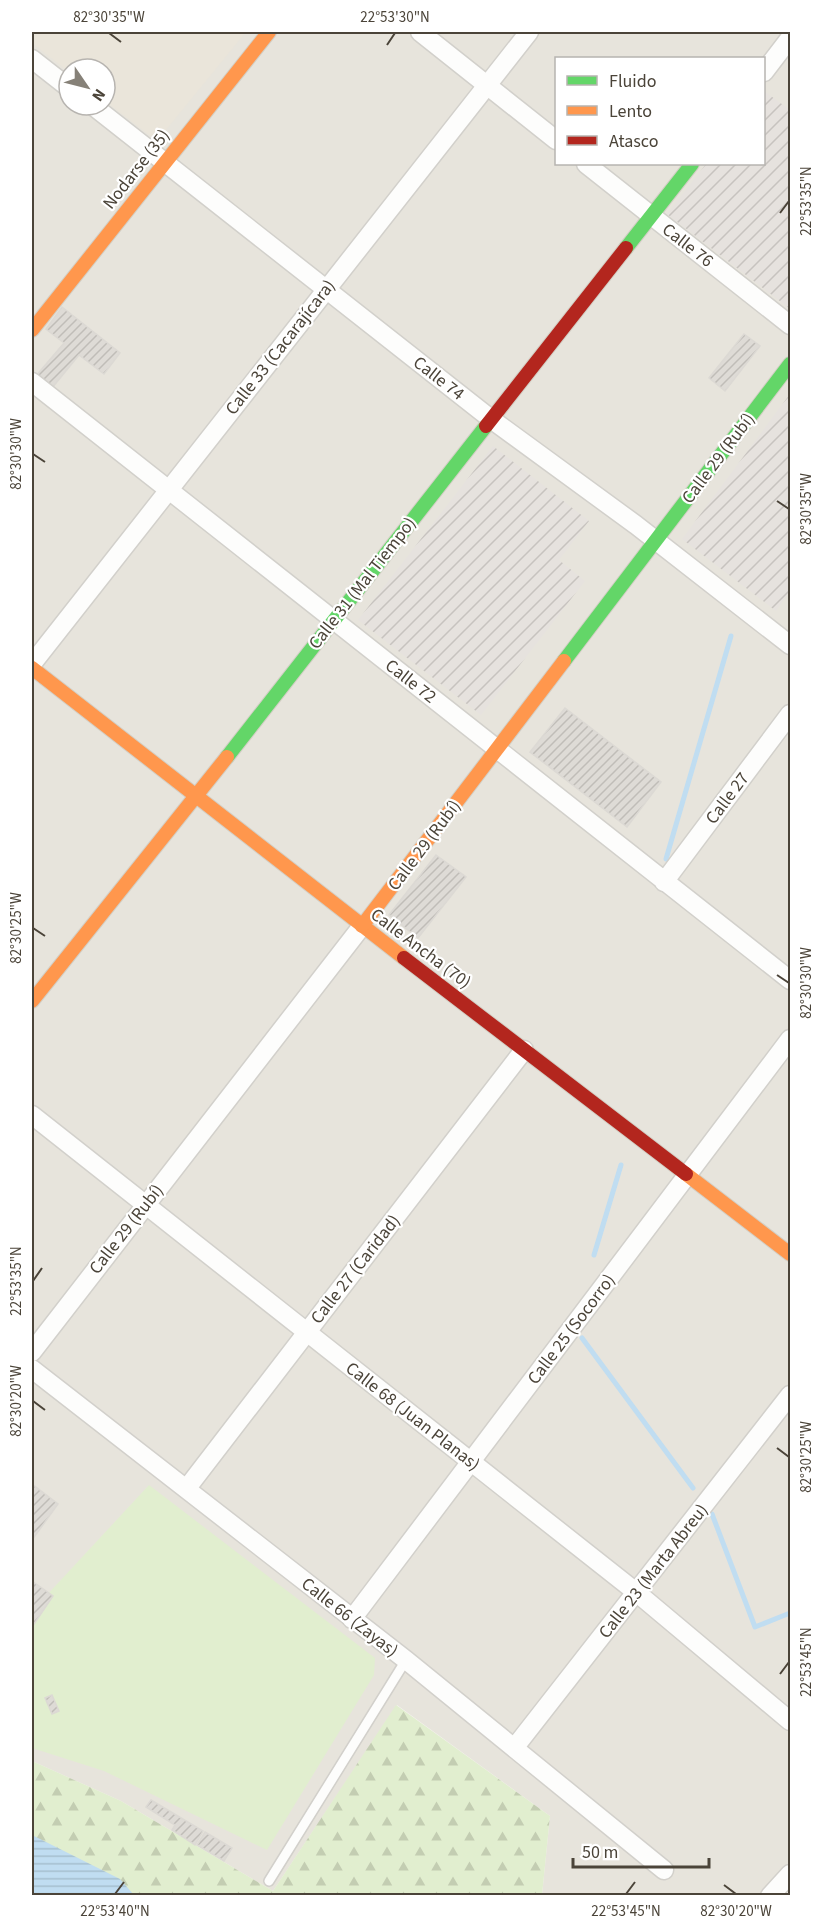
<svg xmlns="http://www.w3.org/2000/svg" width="822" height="1927" font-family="'Source Sans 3',sans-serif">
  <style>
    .residential { fill: #e7e4dc; fill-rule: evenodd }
    .industrial { fill: url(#industrial-furrows) }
    .education { fill: #eae5da }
    .forest { fill: url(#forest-firs) }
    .pitch { fill: #e1eecf }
    .water { fill: url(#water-rules) }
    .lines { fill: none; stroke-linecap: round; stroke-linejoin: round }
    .stream { stroke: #c0ddf1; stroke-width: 5 }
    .building { fill: url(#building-hatch); stroke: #dcd9d4; stroke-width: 1.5 }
    .lane-casing { stroke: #d2d0cb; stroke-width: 12 }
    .street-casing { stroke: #d2d0cb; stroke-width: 21 }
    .fast-casing { stroke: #d3cfc5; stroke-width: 16 }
    .slow-casing { stroke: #d3cfc5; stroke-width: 16 }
    .jam-casing { stroke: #d3cfc5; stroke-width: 16 }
    .lane { stroke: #fdfdfc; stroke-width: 9 }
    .street { stroke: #fdfdfc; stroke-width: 18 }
    .fast { stroke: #63d668; stroke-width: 14 }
    .slow { stroke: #ff974d; stroke-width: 14 }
    .jam { stroke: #b3261e; stroke-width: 14 }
    .ticks { fill: none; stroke: #4b4439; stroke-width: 2 }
    .labels { text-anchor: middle; stroke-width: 4.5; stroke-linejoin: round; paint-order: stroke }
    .street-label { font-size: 18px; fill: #4b4439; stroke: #fff }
    .neatline { fill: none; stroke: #4b4439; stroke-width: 2 }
    .ticks-label { font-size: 15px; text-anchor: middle; fill: #4b4439 }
  </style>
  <defs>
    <pattern id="industrial-furrows" width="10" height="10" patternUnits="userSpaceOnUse" patternTransform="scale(1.5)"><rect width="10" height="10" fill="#e6e2de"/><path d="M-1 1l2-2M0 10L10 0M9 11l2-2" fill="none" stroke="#c7c3bf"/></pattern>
    <pattern id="forest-firs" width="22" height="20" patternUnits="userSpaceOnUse" patternTransform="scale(1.5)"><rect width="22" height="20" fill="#e1eecf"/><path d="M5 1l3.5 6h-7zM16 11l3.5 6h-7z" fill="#c3cdb2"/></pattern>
    <pattern id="water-rules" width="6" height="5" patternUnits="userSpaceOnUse" patternTransform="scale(1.5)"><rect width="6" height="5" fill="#c0ddf1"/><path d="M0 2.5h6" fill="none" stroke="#a6bfcf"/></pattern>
    <pattern id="building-hatch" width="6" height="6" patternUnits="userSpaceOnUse" patternTransform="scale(1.5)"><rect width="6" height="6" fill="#dedbd6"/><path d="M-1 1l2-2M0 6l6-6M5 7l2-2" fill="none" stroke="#c0bdb8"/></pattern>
  </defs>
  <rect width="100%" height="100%" fill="#f4f2ee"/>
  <path class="residential" d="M 32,32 L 790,32 L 790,1888 L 782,1896 L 542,1895 L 550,1816 L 397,1705 L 273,1891 L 121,1801 L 32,1761 ZM 556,58 L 764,58 L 764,164 L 556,164 ZM 69,69 L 105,69 L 105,105 L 69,105 Z"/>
  <g class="industrial">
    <polygon points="764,91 790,110 790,309 667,214 706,164 764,164"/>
    <polygon points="790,394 790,591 776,611 682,539"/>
    <polygon points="493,446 589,521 559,560 585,581 481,715 358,620"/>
  </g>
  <polygon class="education" points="32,32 246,32 157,141 105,101 105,69 69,69 69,72 32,43"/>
  <polygon class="forest" points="396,1705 550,1816 542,1895 32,1896 32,1761 121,1801 273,1891"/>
  <polygon class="pitch" points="149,1485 375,1658 374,1675 267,1850 104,1771 32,1748 32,1617 46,1596"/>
  <polygon class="water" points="32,1835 120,1879 134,1895 32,1895"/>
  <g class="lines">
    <g class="stream">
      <polyline points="666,859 731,636"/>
      <polyline points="594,1255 621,1165"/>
      <polyline points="582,1338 693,1488"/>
      <polyline points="712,1514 755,1627 790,1613"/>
    </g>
  </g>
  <g class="building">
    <polygon points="62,307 120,353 104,374 79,355 52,388 36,376 64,343 46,329"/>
    <polygon points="744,334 760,346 725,391 709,378"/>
    <polygon points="565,708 661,782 627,827 530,752"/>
    <polygon points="436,855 466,877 418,938 389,915"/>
    <polygon points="32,1484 58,1504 32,1540"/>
    <polygon points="32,1581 53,1596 32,1627"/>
    <polygon points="52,1695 59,1711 52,1714 45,1698"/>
    <polygon points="151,1800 203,1831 195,1845 172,1830 175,1825 146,1807"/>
    <polygon points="205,1832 232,1848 224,1861 197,1845"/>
  </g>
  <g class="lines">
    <defs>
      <polyline id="lane" points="269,1881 406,1660"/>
      <g id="street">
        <polyline points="420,32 556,140"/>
        <polyline points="32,59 69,88"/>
        <polyline points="764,72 790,38"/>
        <polyline points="92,105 491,419 636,525 790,645"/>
        <polyline points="586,164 790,325"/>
        <polyline points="32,382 790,980"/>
        <polyline points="32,664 529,32"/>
        <polyline points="664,882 790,714"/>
        <polyline points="32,1115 636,1592 790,1721"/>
        <polyline points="32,1352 362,926"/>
        <polyline points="32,1369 406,1660 664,1870"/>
        <polyline points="187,1488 524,1050"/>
        <polyline points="352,1619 790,1039"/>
        <polyline points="515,1747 790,1395"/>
        <polyline points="770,1896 790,1874"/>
      </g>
      <g id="fast">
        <polyline points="626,248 692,164"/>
        <polyline points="564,661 790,364"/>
        <polyline points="227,757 486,426"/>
      </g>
      <g id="slow">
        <polyline points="32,330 269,32"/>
        <polyline points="32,668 404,958"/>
        <polyline points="362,926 564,661"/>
        <polyline points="32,1001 227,757"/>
        <polyline points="686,1174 790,1254"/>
      </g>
      <g id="jam">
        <polyline points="486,426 626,248"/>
        <polyline points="404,958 686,1174"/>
      </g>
    </defs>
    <use href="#lane" class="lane-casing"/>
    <use href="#street" class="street-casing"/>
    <use href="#fast" class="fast-casing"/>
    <use href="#slow" class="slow-casing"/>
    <use href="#jam" class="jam-casing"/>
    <use href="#lane" class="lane"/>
    <use href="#street" class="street"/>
    <use href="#fast" class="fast"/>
    <use href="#slow" class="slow"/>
    <use href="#jam" class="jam"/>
  </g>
  <path class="ticks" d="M 109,33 L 121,42M 387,45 L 395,33M 780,213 L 789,201M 33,454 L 45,462M 777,501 L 789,509M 33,928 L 45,936M 777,975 L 789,983M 33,1281 L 42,1268M 33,1401 L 45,1410M 777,1448 L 789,1457M 780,1674 L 789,1662M 724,1885 L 736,1894M 115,1894 L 124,1882M 626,1894 L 635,1882"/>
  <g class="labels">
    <g class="street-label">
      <text transform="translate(136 169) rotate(-52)" y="6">Nodarse (35)</text>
      <text transform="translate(688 245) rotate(38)" y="6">Calle 76</text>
      <text transform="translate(280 347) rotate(-52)" y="6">Calle 33 (Cacarajícara)</text>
      <text transform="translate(439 378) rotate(38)" y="6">Calle 74</text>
      <text transform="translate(718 458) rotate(-53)" y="6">Calle 29 (Rubí)</text>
      <text transform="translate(362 583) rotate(-52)" y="6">Calle 31 (Mal Tiempo)</text>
      <text transform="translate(411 681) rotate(38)" y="6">Calle 72</text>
      <text transform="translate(727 798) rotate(-53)" y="6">Calle 27</text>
      <text transform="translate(424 845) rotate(-53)" y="6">Calle 29 (Rubí)</text>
      <text transform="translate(421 948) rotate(37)" y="6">Calle Ancha (70)</text>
      <text transform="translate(126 1229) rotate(-52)" y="6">Calle 29 (Rubí)</text>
      <text transform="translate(355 1269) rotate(-52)" y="6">Calle 27 (Caridad)</text>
      <text transform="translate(571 1329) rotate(-53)" y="6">Calle 25 (Socorro)</text>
      <text transform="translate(413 1416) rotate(38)" y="6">Calle 68 (Juan Planas)</text>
      <text transform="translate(653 1571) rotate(-52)" y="6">Calle 23 (Marta Abreu)</text>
      <text transform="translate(350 1617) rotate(38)" y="6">Calle 66 (Zayas)</text>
    </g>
  </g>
  <rect width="822" height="1927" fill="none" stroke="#ffffff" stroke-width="66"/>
  <rect x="555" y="57" width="210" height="108" fill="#ffffff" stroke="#b7b4b0" stroke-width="1.5"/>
  <rect x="567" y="76" width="30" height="9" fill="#63d668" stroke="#b7b4b0" stroke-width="1.5"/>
  <text x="609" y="87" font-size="18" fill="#4b4439">Fluido</text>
  <rect x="567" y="106" width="30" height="9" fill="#ff974d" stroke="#b7b4b0" stroke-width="1.5"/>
  <text x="609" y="117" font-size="18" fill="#4b4439">Lento</text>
  <rect x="567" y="136" width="30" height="9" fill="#b3261e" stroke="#b7b4b0" stroke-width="1.5"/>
  <text x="609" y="147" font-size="18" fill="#4b4439">Atasco</text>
  <g transform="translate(87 87) rotate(125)"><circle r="28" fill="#ffffff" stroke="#b7b4b0" stroke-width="1.5"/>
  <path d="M0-4.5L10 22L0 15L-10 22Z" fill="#868178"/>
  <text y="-9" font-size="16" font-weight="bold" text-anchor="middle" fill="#4b4439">N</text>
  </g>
  <path d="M573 1858v9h136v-9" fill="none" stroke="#4b4439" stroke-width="3"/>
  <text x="582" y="1858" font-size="18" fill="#4b4439" stroke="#ffffff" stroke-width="4.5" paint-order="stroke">50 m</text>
  <rect x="33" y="33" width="756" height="1861" class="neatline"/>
  <g class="ticks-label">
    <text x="109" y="22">82°30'35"W</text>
    <text x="395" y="22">22°53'30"N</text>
    <text transform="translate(806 201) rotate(-90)" y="5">22°53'35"N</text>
    <text transform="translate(16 454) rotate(-90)" y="5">82°30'30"W</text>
    <text transform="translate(806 509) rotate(-90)" y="5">82°30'35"W</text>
    <text transform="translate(16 928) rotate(-90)" y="5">82°30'25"W</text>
    <text transform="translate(806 983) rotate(-90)" y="5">82°30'30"W</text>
    <text transform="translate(16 1281) rotate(-90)" y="5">22°53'35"N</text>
    <text transform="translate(16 1401) rotate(-90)" y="5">82°30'20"W</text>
    <text transform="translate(806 1457) rotate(-90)" y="5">82°30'25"W</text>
    <text transform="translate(806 1662) rotate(-90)" y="5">22°53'45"N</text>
    <text x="115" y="1916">22°53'40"N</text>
    <text x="626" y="1916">22°53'45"N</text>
    <text x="736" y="1916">82°30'20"W</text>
  </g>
</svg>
